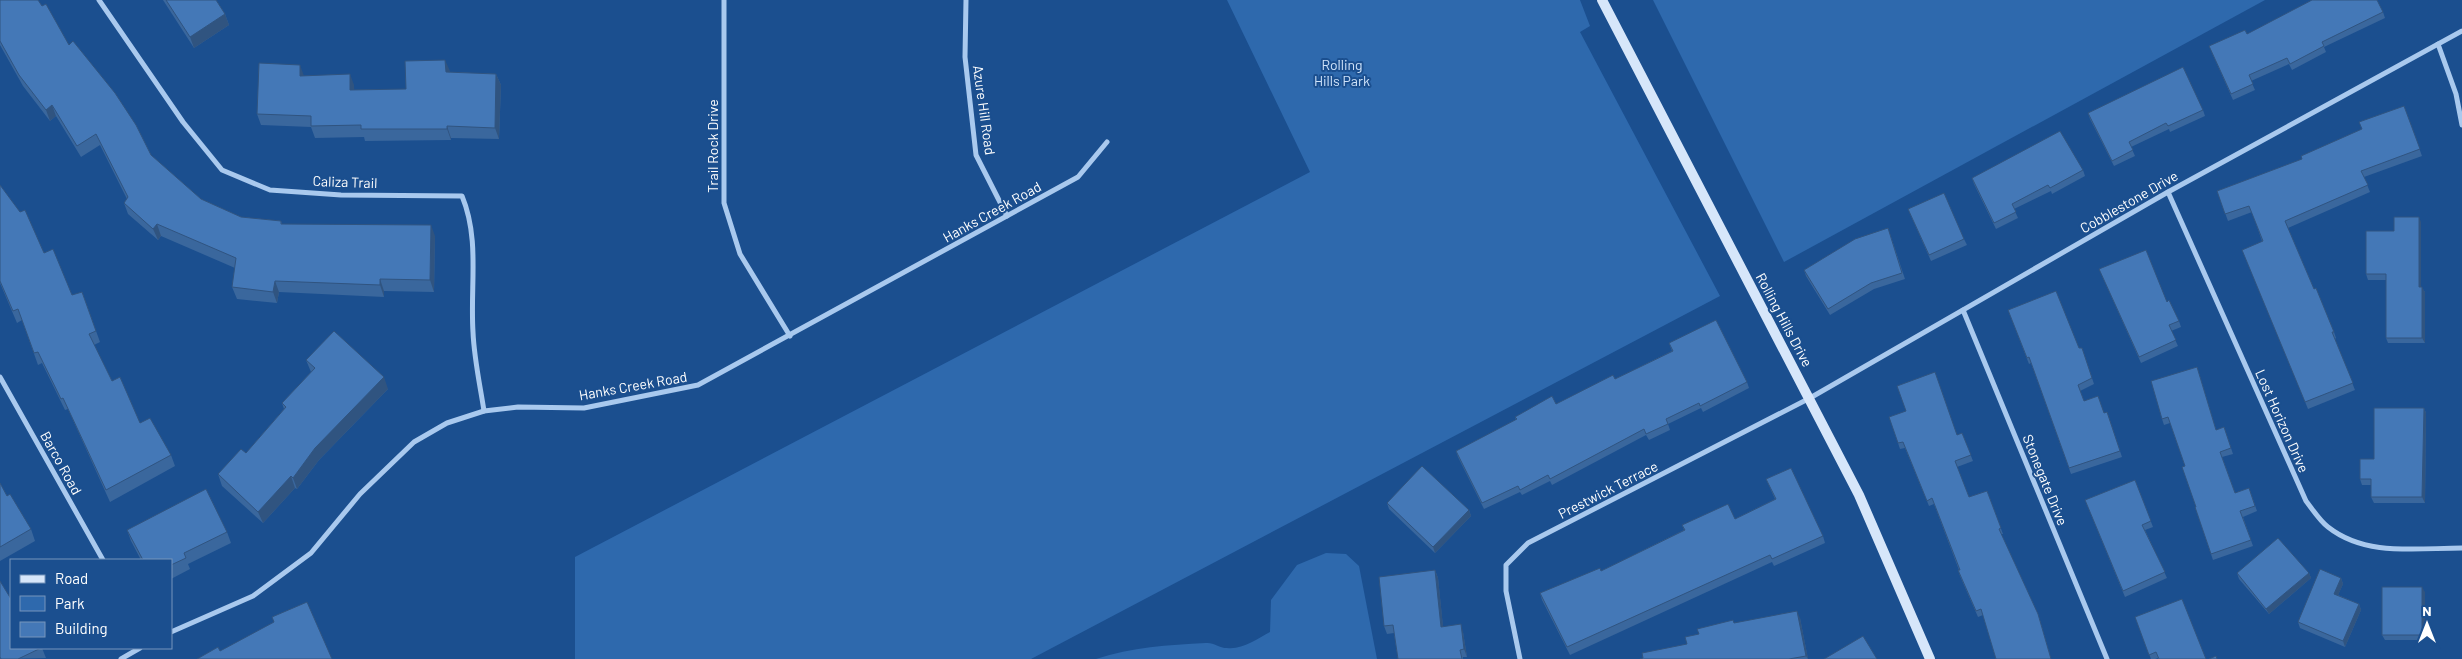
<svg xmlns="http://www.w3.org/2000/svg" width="2462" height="659" font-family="Barlow,sans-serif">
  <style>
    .green { fill: #2e69ad }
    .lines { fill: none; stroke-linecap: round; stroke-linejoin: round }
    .street { stroke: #a9c9ee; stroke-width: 5 }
    .secondary { stroke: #d6e6fa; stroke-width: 10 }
    .wall { fill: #3a679d }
    .shaded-wall { fill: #305480 }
    .building { fill: #4478b7; stroke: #305480 }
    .labels { text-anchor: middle; stroke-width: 4; stroke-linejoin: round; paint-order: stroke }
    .park-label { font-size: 14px; fill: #cfe3fa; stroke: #1b4f8f }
    .street-label { font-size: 14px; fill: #fff; stroke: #1b4f8f }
  </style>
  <rect width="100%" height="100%" fill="#1b4f8f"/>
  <g class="green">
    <polygon points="1227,0 1580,0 1590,26 1580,32 1720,296 1031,659 575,659 575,557 1310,172"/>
    <polygon points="1653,0 2265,0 1784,262"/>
    <path d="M 1326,553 L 1346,554 L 1359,566 L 1377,659 L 1096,659 C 1132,647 1168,645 1206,643 C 1213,642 1219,648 1227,648 C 1242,650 1257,639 1270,632 L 1271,600 L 1297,565 Z"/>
  </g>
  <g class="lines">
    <g class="street">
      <path d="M 99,0 L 183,122 L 222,170 L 270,190 L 341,195 L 462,196 C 480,239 470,286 473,332 C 474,358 480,385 484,411"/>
      <polyline points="724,0 724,203 740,254 790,336"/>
      <polyline points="966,0 965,57 976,155 1007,216"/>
      <polyline points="2438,44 2456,94 2462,125"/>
      <path d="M 2168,192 L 2306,501 C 2313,510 2320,521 2328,527 C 2366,557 2417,548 2462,548"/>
      <polyline points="1963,310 2107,659"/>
      <polyline points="0,377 103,560"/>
      <polyline points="171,632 253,596 311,553 360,494 414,442 447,423 484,411 518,407 584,408 698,385 1078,177 1107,142"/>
      <polyline points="121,659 140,648"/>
      <polyline points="1520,659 1506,591 1506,565 1528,543 1810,398 2168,192 2462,31"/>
    </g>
    <polyline class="secondary" points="1602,0 1859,495 1930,659"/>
  </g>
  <g class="wall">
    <polygon points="0,0 69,45 151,155 201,199 241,217 281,221 282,224 435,236 434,292 384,291 384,297 279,292 277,303 237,299 232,287 235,268 161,236 158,240 128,214 124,203 127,199 100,145 81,157 56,116 50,121 23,86 0,45"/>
    <polygon points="163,0 216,0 225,14 229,25 194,48"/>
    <polygon points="2383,12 2385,18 2324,47 2326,52 2292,70 2289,64 2251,81 2255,90 2233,100 2209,46 2247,34"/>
    <polygon points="450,71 450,72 496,74 501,85 499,139 451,138 451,140 365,141 364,137 315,138 311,127 261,125 257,114 304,76 354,85 354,90 406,89"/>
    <polygon points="2404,106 2422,156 2364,177 2370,192 2288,228 2314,289 2334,332 2336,338 2335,339 2355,390 2308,409 2245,256 2262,241 2252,212 2228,221 2217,191 2302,160 2362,129"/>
    <polygon points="2203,110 2205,116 2170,132 2169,129 2131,147 2135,156 2114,166 2090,119 2088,113"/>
    <polygon points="2083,170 2085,176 2052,194 2051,191 2014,209 2018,218 1996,229 1974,184 1972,178"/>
    <polygon points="0,185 72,295 82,292 100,342 94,345 112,381 140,423 171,455 175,466 110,502 68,409 65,410 42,363 38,365 22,320 17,323 0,283"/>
    <polygon points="1908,209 1964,239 1967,245 1931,261"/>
    <polygon points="2421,222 2421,287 2425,292 2425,343 2388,343 2386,338 2386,280 2368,280 2366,274 2394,231"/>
    <polygon points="1888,228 1905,279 1874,289 1830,315 1806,276 1804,270"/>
    <polygon points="2099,269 2167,302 2179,321 2181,327 2171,331 2178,346 2141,363"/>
    <polygon points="2008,310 2079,348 2082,348 2094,384 2080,391 2084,401 2104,413 2107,412 2122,457 2071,474 2031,363 2029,364"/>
    <polygon points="1669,343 1747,382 1749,388 1703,412 1701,408 1668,424 1670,430 1649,440 1646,435 1552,485 1550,481 1522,495 1520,492 1484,509 1458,457 1456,451 1516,420 1515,417 1556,404 1615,379 1672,351"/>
    <polygon points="306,360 388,389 319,460 297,489 295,488 263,523 222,486 218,474 246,453 284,409 282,403 311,372"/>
    <polygon points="2197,367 2216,430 2224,427 2233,454 2222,457 2235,493 2249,488 2257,511 2243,517 2253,546 2213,560 2195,507 2196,507 2185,466 2170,423 2164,425 2162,419"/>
    <polygon points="2424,408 2426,413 2425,503 2374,503 2371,497 2371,485 2362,485 2360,479 2374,459"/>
    <polygon points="1906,411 1957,435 1962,433 1973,461 1957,467 1969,497 1987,491 2003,534 2001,534 2038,614 2051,659 1996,659 1983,615 1978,617 1960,576 1958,570 1959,570 1934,504 1929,506 1905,448 1900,449 1898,443"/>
    <polygon points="1766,479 1823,536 1825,543 1774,566 1772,562 1570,655 1542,600 1540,593 1601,571 1684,530 1682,525 1735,519 1775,499"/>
    <polygon points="2135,480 2153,527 2145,530 2167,578 2125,597 2085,500"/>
    <polygon points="0,483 7,496 31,529 35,541 0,561"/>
    <polygon points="1387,503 1469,510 1471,516 1435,553 1389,509"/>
    <polygon points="127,530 227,532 231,543 188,564 190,569 171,579 171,560 141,560 131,541"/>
    <polygon points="1435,570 1438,578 1443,627 1463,632 1467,657 1463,657 1463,659 1398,659 1394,633 1387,634 1384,626"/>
    <polygon points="2237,573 2309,573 2311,578 2269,614 2239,579"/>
    <polygon points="2341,578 2343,584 2338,595 2359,604 2361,610 2345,647 2300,628 2298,622"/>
    <polygon points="0,581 11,648 42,648 46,658 0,659"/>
    <polygon points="2425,592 2425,640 2385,640 2382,635"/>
    <polygon points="2135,617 2206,659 2158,659 2158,658 2155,659 2151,659"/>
    <polygon points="1800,618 1808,659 1640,659 1687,644 1699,634 1734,623"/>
  </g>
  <g class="shaded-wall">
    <polygon points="225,14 229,25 194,48 190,37"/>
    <polygon points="445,60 450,71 450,84 446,72"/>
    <polygon points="300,65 304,76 300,76"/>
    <polygon points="350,74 354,85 355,101 350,90"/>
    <polygon points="496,74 501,85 499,139 495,128"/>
    <polygon points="52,105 56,116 50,121 46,110"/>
    <polygon points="447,126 451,138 451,140 447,129"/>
    <polygon points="2419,217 2421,222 2421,292 2419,287"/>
    <polygon points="157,224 161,236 158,240 153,229"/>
    <polygon points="431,225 435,236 434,292 430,280"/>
    <polygon points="380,279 384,291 384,297 380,285"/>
    <polygon points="275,281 279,292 277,303 273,292"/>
    <polygon points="2422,287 2425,292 2425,343 2422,338"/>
    <polygon points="384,377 388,389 319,460 297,489 293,478 315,448"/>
    <polygon points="2424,408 2426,413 2425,503 2422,497"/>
    <polygon points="291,476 295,488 263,523 258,512"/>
    <polygon points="1469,510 1471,516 1435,553 1433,547"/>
    <polygon points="1435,570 1438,578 1444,635 1441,627"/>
    <polygon points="2309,573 2311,578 2269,614 2266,609"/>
    <polygon points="2341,578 2343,584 2336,600 2334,594"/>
    <polygon points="2422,587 2425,592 2425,640 2422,635"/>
    <polygon points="2359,604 2361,610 2345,647 2343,641"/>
    <polygon points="1797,611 1800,618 1808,659 1806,656"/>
    <polygon points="1461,624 1463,632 1467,657 1464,649"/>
  </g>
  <g class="building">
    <polygon points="0,0 38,0 42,6 46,4 69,45 73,41 115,93 136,125 151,155 201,199 241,217 281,221 281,224 431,225 430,280 380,279 380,285 275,281 273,292 232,287 236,258 157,224 153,229 124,203 128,197 96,134 77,146 52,105 46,110 19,75 0,41"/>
    <polygon points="166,0 216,0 225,14 190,37"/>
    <polygon points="2312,0 2377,0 2383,12 2322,42 2324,46 2290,64 2287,58 2249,75 2253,84 2231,94 2209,46 2245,30 2247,34"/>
    <polygon points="445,60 446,72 496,74 495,128 447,126 447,129 361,129 361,125 311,126 311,116 257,114 259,63 300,65 300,76 350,74 350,90 406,89 405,61"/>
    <polygon points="2183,67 2203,110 2168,126 2166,123 2129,142 2133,150 2112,161 2088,113"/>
    <polygon points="2404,106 2420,149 2361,171 2368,185 2285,221 2314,289 2316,288 2334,332 2332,332 2353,383 2305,402 2242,250 2263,241 2249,206 2225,214 2217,191 2302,159 2301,156 2362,129 2359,122"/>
    <polygon points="2060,131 2083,170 2050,188 2048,185 2012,204 2016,212 1994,223 1972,178"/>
    <polygon points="0,185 20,212 25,210 44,253 53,249 72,295 82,292 96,331 89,334 112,381 120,377 140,423 150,418 171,455 106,490 63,398 61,399 38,352 34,353 18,309 13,311 0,281"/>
    <polygon points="1944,193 1964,239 1929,255 1908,209"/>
    <polygon points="2394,217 2419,217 2419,287 2422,287 2422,338 2386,338 2386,274 2366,274 2366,231 2394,231"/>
    <polygon points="1888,228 1902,273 1871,283 1828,309 1804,270 1855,239"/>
    <polygon points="2146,250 2167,302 2169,300 2179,321 2169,325 2176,340 2139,357 2099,269"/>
    <polygon points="2056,291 2079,348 2082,348 2092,378 2078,385 2084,401 2098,396 2104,413 2107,412 2120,451 2069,468 2029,357 2027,358 2008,310"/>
    <polygon points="1716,320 1747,382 1700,406 1699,403 1666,419 1668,424 1646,434 1644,429 1550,479 1548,475 1520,490 1518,486 1482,503 1456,451 1517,419 1515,417 1552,396 1556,404 1613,375 1615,379 1673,351 1669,343"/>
    <polygon points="334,331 384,377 315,448 293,478 291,476 258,512 218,474 241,449 246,453 286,407 282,403 315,368 306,360"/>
    <polygon points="2197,367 2216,430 2224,427 2231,448 2220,452 2235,493 2249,488 2255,506 2240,511 2251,540 2211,554 2195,507 2196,507 2182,467 2185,466 2168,417 2162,419 2151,381"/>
    <polygon points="1935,372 1957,435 1962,433 1971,455 1955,461 1969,497 1987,491 2001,528 1999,529 2038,614 2051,659 1996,659 1981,609 1976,611 1958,570 1960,570 1932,498 1927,501 1903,442 1898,443 1889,417 1906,411 1897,386"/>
    <polygon points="2374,408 2424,408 2422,497 2371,497 2371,479 2360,479 2360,459 2374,459"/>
    <polygon points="1422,466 1469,510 1433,547 1387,503"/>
    <polygon points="1791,468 1823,536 1772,559 1770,555 1567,647 1540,593 1600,568 1601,571 1685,530 1682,525 1728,504 1735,519 1776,499 1766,479"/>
    <polygon points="2135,480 2151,521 2142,525 2165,572 2123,591 2085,500"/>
    <polygon points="0,483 7,496 10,494 31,529 0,547"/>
    <polygon points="206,489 227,532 184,553 186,558 171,565 171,560 143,560 127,530"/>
    <polygon points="2278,538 2309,573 2266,609 2237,573"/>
    <polygon points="2320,569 2341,578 2334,594 2359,604 2343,641 2298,622"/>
    <polygon points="1435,570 1441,627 1461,624 1464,649 1460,650 1462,659 1398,659 1393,625 1384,626 1379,577"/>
    <polygon points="0,581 11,599 11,648 41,648 18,659 1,659 0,657"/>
    <rect x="2382" y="587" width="40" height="48"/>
    <polygon points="2182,599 2206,659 2159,659 2156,652 2149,655 2135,617"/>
    <polygon points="307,602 332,659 197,659 218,647 220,651 274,622 272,617"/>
    <polygon points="1797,611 1806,656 1789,659 1640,659 1643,658 1642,653 1687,644 1685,637 1699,634 1697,629 1733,620 1734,623"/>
    <polygon points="1863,636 1877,659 1824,659"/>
    <polygon points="2216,656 2217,659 2209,659"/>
  </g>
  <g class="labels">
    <g class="park-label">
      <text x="1342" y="70">Rolling<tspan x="1342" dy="16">Hills Park</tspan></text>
    </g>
    <g class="street-label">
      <text transform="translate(984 110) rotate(82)" y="5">Azure Hill Road</text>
      <text transform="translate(713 146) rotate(-90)" y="5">Trail Rock Drive</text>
      <text transform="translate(345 182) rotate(2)" y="5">Caliza Trail</text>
      <text transform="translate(2129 202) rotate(-30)" y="5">Cobblestone Drive</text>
      <text transform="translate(992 212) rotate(-29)" y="5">Hanks Creek Road</text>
      <text transform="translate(1784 320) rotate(62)" y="5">Rolling Hills Drive</text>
      <text transform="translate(633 386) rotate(-10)" y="5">Hanks Creek Road</text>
      <text transform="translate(2282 421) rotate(66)" y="5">Lost Horizon Drive</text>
      <text transform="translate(61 463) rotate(61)" y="5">Barco Road</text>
      <text transform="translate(2045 480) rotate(68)" y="5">Stonegate Drive</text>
      <text transform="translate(1608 490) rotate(-27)" y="5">Prestwick Terrace</text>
    </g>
  </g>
  <rect x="10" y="559" width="162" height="90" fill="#1b4f8f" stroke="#7695bc"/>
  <rect x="20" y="575" width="25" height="8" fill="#d6e6fa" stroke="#7695bc"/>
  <text x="55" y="584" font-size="15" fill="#ffffff">Road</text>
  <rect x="20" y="596" width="25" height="15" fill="#2e69ad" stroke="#7695bc"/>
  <text x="55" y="609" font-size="15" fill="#ffffff">Park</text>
  <rect x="20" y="622" width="25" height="15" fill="#4478b7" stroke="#7695bc"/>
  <text x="55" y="634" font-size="15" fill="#ffffff">Building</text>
  <g transform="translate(2427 624)" stroke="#1b4f8f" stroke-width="4" paint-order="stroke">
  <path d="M0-4L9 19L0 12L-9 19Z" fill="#ffffff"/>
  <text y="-8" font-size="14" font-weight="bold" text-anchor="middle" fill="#ffffff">N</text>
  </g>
</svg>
